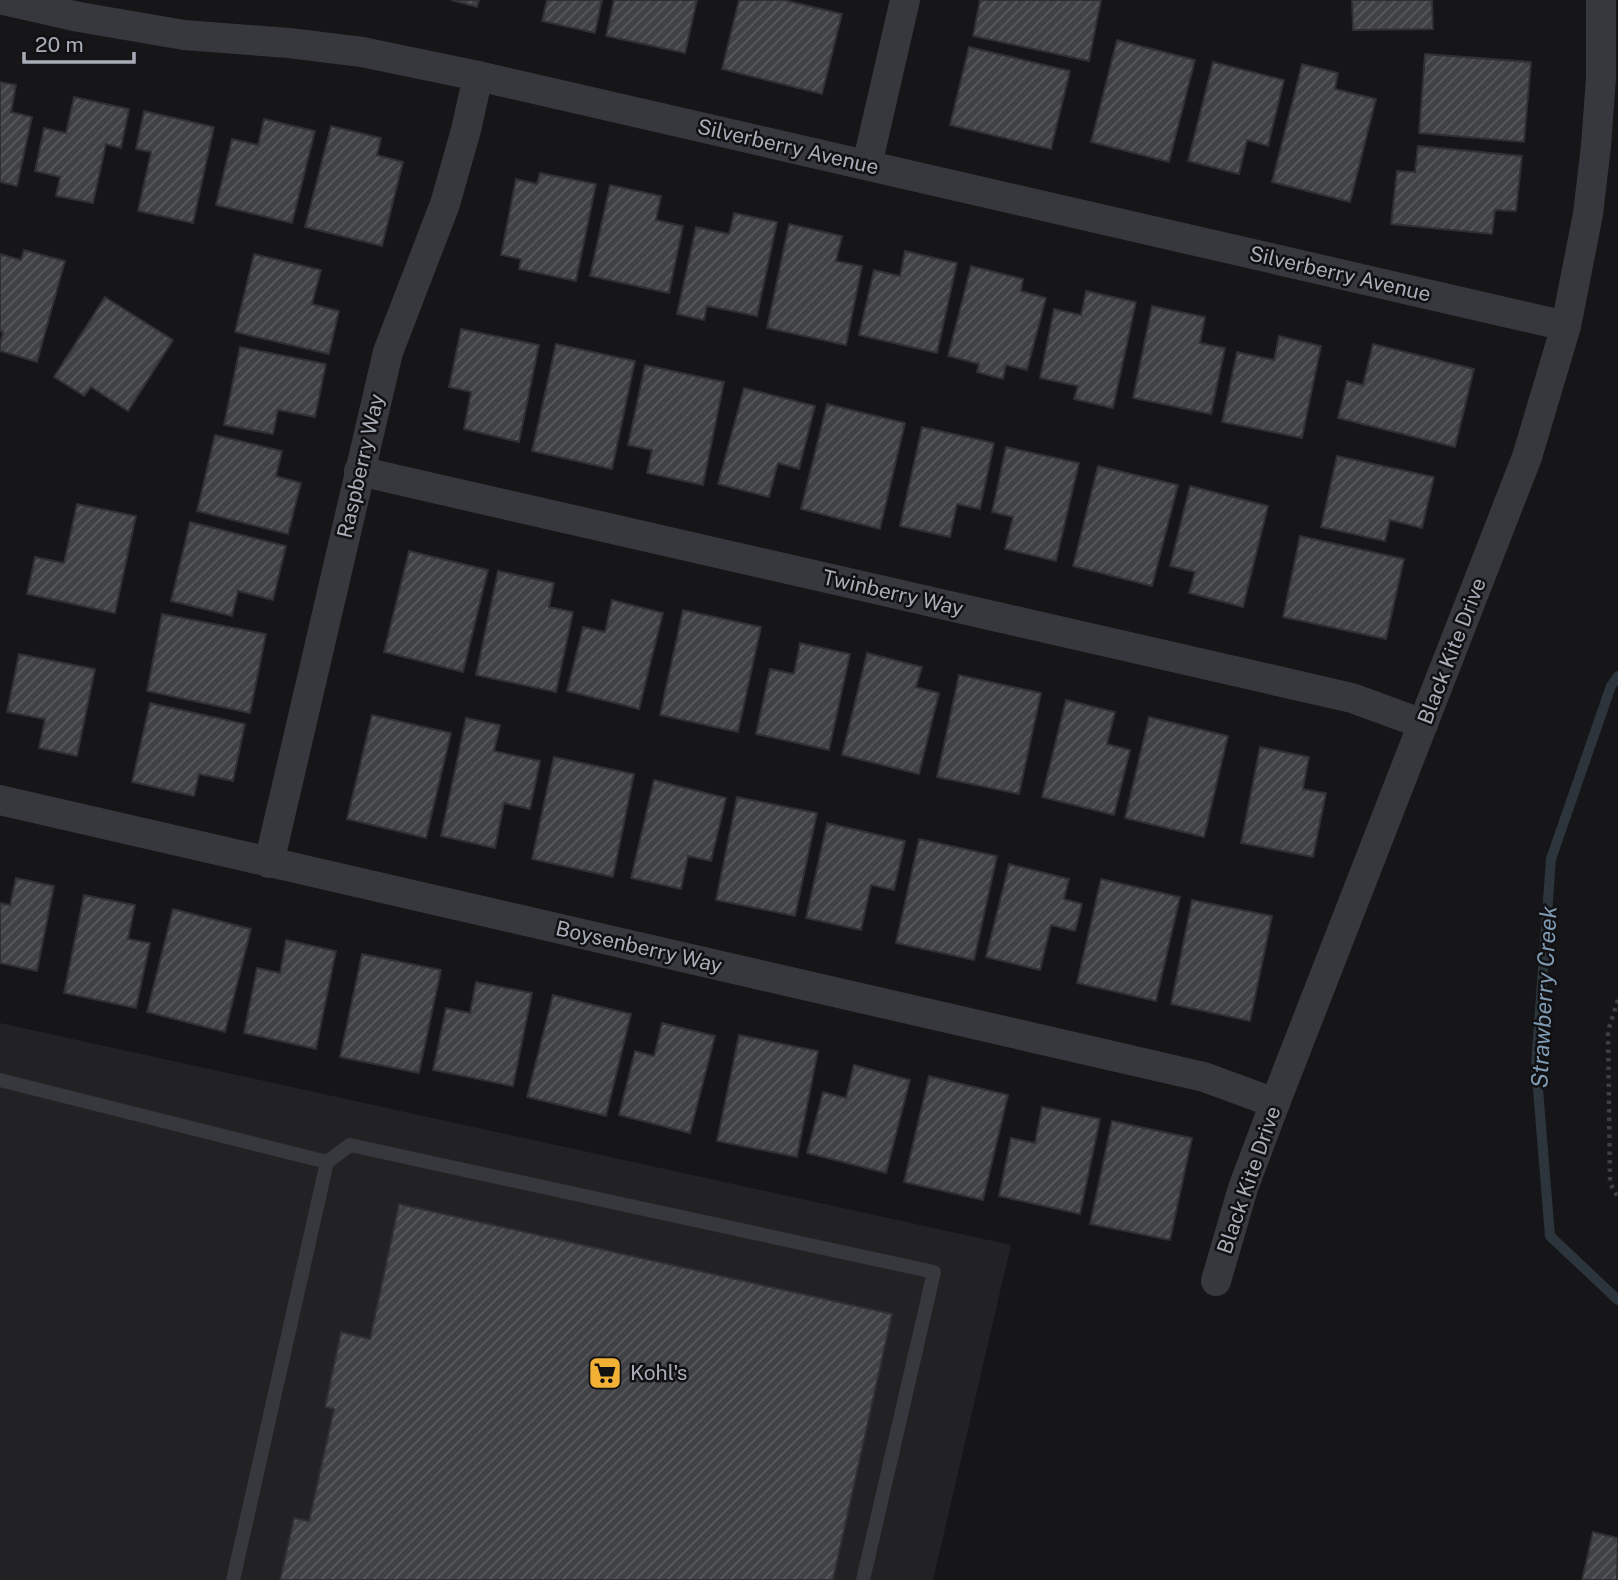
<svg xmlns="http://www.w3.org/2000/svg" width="1618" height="1580" font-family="'Public Sans',sans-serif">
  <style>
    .built { fill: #222225 }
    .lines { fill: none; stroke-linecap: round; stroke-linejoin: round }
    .stream { stroke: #2c353c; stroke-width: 10 }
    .building { fill: url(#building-hatch); stroke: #303034; stroke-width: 2 }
    .path { stroke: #3d3f44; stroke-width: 4.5; stroke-dasharray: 3.5 5; stroke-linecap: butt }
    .lane { stroke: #37383d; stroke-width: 14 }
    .street { stroke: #37383d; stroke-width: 30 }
    .labels { text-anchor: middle; stroke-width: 5; stroke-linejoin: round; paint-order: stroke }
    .street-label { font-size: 21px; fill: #a8adb8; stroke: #111113 }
    .poi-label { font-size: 21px; fill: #a8adb8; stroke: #111113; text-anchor: start }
    .water-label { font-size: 23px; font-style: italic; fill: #7f9bb3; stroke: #111113 }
  </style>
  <defs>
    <pattern id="building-hatch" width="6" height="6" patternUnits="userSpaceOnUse" patternTransform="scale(1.75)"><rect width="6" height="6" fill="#404145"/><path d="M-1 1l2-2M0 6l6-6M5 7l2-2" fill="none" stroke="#595a5e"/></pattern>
  </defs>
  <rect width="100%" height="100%" fill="#161618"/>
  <polygon class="built" points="0,1023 1011,1245 933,1580 0,1580"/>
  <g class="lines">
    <polyline class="stream" points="1618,676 1611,686 1551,859 1536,1065 1550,1236 1618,1300"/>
  </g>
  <g class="building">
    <polygon points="451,0 479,0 477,7"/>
    <polygon points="547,0 602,0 595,33 542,21"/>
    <polygon points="614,0 697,0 685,53 606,36"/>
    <polygon points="739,0 784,0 842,14 822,94 722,69"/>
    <polygon points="980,0 1101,0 1089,61 973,36"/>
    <polygon points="1352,0 1432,0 1433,29 1353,30"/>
    <polygon points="1117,40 1195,60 1169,162 1091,142"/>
    <polygon points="969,47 1070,71 1051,149 950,125"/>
    <polygon points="1425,54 1531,62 1524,142 1419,133"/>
    <polygon points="1213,62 1284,80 1268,146 1247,140 1239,174 1188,161"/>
    <polygon points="1302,64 1338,73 1335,89 1376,99 1350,202 1272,182"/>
    <polygon points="0,82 16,85 11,112 32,117 17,186 0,182"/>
    <polygon points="74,97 129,109 121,148 106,144 93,203 56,196 60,177 35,171 44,128 66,133"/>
    <polygon points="144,111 214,127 193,223 138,211 151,152 136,149"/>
    <polygon points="264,119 315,131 292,223 216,205 232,139 258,145"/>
    <polygon points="331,126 381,138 377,155 403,162 382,246 305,227"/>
    <polygon points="1418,146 1522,156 1516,211 1495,210 1492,234 1391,224 1397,171 1415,172"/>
    <polygon points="540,173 596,184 576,281 519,269 521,259 501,255 516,179 537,184"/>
    <polygon points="610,185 661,196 656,220 683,226 669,293 590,276"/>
    <polygon points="734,213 777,222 757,316 707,306 704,320 677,314 696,227 729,234"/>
    <polygon points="789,224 842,236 836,261 862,266 846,345 767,328"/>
    <polygon points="24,250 65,261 37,362 0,351 0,344 3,332 0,331 0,254 21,260"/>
    <polygon points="905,251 957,263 937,353 859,335 874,270 900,276"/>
    <polygon points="254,254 321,270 312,304 339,311 329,354 235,332"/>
    <polygon points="971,266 1023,279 1021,291 1046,298 1027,370 1006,365 1003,379 977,372 979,364 948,356"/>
    <polygon points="1086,291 1136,302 1113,408 1074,399 1078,386 1040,378 1054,309 1081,315"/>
    <polygon points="105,297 173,340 128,411 91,387 84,396 54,377"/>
    <polygon points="1152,306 1205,317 1200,343 1225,348 1211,414 1133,398"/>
    <polygon points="461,329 539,345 519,442 464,429 471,392 449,387"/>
    <polygon points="1279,336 1321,346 1302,438 1222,422 1237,352 1274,360"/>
    <polygon points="556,344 635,361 612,469 532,451"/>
    <polygon points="1373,344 1474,369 1455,447 1338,418 1347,381 1363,385"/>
    <polygon points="240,347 326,364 315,417 278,410 273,434 224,425"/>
    <polygon points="645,365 724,382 703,485 647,473 652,450 628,445"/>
    <polygon points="744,388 815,406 799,469 778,463 769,497 718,484"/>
    <polygon points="827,404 905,423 880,529 801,509"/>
    <polygon points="922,427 994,443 980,509 957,504 950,537 900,526"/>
    <polygon points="215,435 282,451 276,476 301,483 288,534 197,511"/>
    <polygon points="1006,447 1079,463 1056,561 1005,549 1013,517 992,512"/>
    <polygon points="1337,456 1434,477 1422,528 1390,520 1385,541 1321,527"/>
    <polygon points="1098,466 1178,485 1152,586 1073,566"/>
    <polygon points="1190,486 1268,506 1243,607 1189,593 1195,572 1170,566"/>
    <polygon points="77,504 136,516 115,613 27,594 35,557 64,563"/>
    <polygon points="190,522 286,546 273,600 238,591 232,616 171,601"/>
    <polygon points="1300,536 1404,559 1386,639 1283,617"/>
    <polygon points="409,551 488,570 463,672 384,652"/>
    <polygon points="498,571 554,583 549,607 573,612 556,692 476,675"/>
    <polygon points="612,600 663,613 639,709 567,691 583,627 605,632"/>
    <polygon points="683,610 761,627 738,732 660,715"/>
    <polygon points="162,614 266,634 250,713 147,691"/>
    <polygon points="800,643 850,654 829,750 756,734 770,669 794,674"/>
    <polygon points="867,653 922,667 916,687 939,693 919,774 842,755"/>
    <polygon points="19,654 95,669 77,756 39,748 45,719 7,712"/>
    <polygon points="959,675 1041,693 1019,794 937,777"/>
    <polygon points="1066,700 1115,712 1107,744 1130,750 1114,815 1042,797"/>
    <polygon points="150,703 245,724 233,781 199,774 194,796 132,782"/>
    <polygon points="372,715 451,733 426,838 347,819"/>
    <polygon points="1149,717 1228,736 1204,837 1125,818"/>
    <polygon points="466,718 500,725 494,751 540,761 530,809 504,803 495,848 441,836"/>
    <polygon points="1260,747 1309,757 1303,789 1326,793 1313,857 1241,843"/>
    <polygon points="554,757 634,774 613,877 532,859"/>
    <polygon points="654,780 726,798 711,861 688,856 681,889 631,878"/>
    <polygon points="737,797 817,813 795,916 716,900"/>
    <polygon points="827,823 905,841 894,890 871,885 861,930 806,918"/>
    <polygon points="919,839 997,856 974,960 896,943"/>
    <polygon points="1009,864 1069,879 1064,899 1082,904 1075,931 1051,925 1040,970 986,957"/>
    <polygon points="16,878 54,886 37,971 0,963 0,903 10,905"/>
    <polygon points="1101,879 1180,897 1156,1001 1077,983"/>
    <polygon points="84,895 135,905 128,939 150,943 136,1008 64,993"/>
    <polygon points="1192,900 1272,916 1250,1021 1171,1004"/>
    <polygon points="173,909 251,929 225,1032 147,1012"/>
    <polygon points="286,940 336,951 316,1049 244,1033 257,968 280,973"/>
    <polygon points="362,954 441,970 419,1073 340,1057"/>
    <polygon points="476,982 532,993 513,1086 433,1070 446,1008 470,1013"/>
    <polygon points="553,995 631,1014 606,1116 527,1097"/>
    <polygon points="662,1023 715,1036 690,1133 619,1115 635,1051 654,1056"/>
    <polygon points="739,1035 818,1051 797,1157 717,1141"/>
    <polygon points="854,1065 910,1080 886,1173 807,1153 823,1092 846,1098"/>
    <polygon points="929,1076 1008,1095 983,1200 904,1182"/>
    <polygon points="1042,1107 1100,1119 1080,1214 999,1196 1011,1138 1035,1143"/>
    <polygon points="1112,1121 1192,1138 1170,1240 1090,1224"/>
    <polygon points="399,1204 892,1314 833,1580 280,1580 294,1518 309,1521 334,1409 325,1407 341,1332 370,1339"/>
    <polygon points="1593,1532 1618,1538 1617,1580 1582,1580"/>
  </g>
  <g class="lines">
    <polyline class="path" points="1618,1000 1608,1031 1610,1183 1618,1197"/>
    <g class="lane">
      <polyline points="0,1080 327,1162 350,1145 934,1272 863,1580"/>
      <polyline points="233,1580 327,1162"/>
    </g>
    <g class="street">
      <polyline points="4,0 79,17 184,35 289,43 362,52 478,76 1566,326"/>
      <polyline points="867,165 905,0"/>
      <polyline points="359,471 1352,698 1423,724"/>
      <polyline points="0,800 1204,1077 1275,1103"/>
      <polyline points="269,863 388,352 445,204 466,130 478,76"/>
      <polyline points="1216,1281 1243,1188 1275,1103 1527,457 1566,326 1588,214 1596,146 1601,78 1601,0"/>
    </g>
  </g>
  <defs>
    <symbol id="supermarket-square" viewBox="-11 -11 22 22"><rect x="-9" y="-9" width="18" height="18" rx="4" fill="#f2b134" stroke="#111113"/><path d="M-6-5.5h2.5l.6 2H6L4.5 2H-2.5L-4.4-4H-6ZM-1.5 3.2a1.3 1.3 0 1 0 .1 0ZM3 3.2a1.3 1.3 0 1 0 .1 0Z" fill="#111"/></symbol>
  </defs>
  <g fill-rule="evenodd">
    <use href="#supermarket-square" x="586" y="1354" width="38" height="38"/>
  </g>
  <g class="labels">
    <g class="street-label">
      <text transform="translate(788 147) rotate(13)" y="7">Silverberry Avenue</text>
      <text transform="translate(1340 274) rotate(13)" y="7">Silverberry Avenue</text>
      <text transform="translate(361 466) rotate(-77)" y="7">Raspberry Way</text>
      <text transform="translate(893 593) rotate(13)" y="7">Twinberry Way</text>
      <text transform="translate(1452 651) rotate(-69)" y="7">Black Kite Drive</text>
      <text transform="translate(639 947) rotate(13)" y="7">Boysenberry Way</text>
      <text transform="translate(1249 1180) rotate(-71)" y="7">Black Kite Drive</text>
    </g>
    <g class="poi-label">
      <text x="630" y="1380">Kohl's</text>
    </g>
    <g class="water-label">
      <text transform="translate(1544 997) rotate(-87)" y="8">Strawberry Creek</text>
    </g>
  </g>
  <path d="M24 52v10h110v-10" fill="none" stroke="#a8adb8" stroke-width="3.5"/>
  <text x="35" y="52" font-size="21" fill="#a8adb8" stroke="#111113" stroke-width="5" paint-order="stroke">20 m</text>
</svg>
